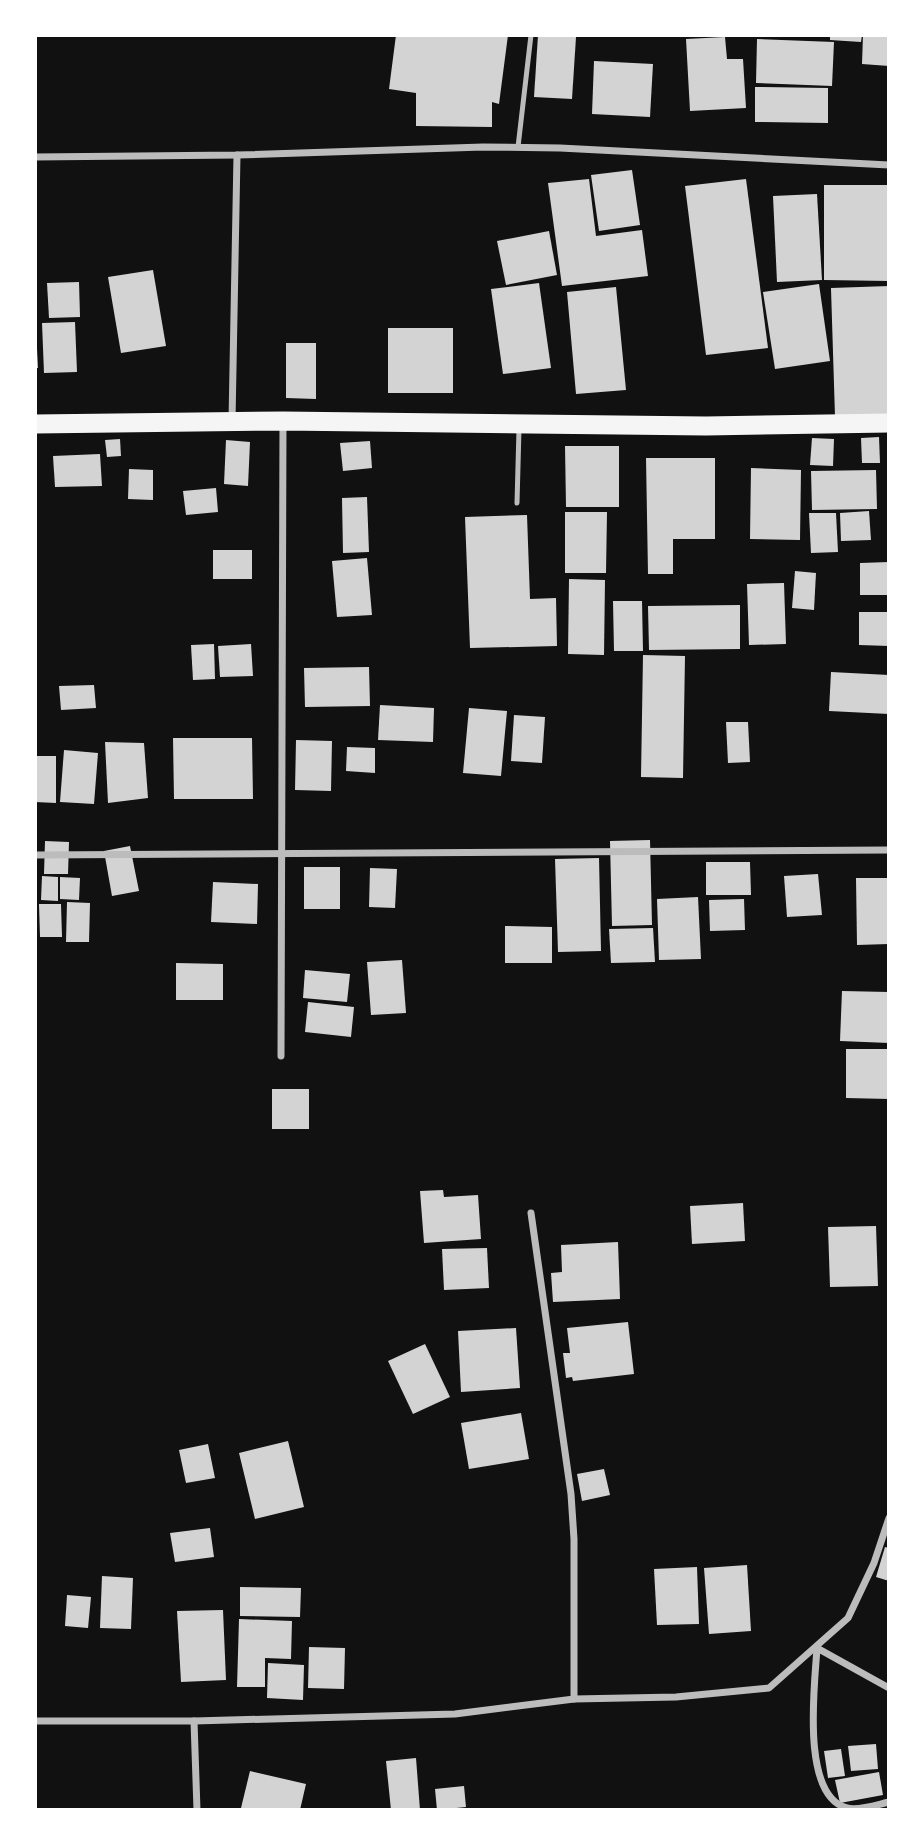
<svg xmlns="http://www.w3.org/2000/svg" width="924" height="1845" font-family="Poppins,sans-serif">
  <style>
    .building { fill: #d3d3d3 }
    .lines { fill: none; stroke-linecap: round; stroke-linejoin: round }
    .service { stroke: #bcbcbc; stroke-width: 5 }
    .minor { stroke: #bcbcbc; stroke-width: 7 }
    .trunk { stroke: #f5f5f5; stroke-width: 19 }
  </style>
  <rect width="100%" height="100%" fill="#111"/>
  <g class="building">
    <polygon points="396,35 508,35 499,104 492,102 492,127 416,126 416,93 389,89"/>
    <polygon points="538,35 576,37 572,99 534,97"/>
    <polygon points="830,35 862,35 861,42 830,40"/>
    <polygon points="863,35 889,35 889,66 862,64"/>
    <polygon points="725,37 727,59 743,59 746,108 690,111 686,39"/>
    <polygon points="757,39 834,42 832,86 756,83"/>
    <polygon points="594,61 653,64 650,117 592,114"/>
    <polygon points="755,87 828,88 828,123 755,122"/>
    <polygon points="632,170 640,225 599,231 591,175"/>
    <polygon points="589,179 596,236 642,230 648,276 562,286 548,183"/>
    <polygon points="746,179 768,348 706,355 685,186"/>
    <polygon points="824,185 889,185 889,281 824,280"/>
    <polygon points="817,194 822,280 777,282 773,196"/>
    <polygon points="549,231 557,275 506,285 497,241"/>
    <polygon points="153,270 166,346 121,353 108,277"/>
    <polygon points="79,282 80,317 49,318 47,283"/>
    <polygon points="539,283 551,368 503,374 491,289"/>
    <polygon points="819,284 830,361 775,369 763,292"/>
    <polygon points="889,286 889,415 835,417 831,288"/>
    <polygon points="616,287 626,390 576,394 567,292"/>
    <polygon points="75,322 77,372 44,373 42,323"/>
    <rect x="388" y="328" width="65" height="65"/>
    <polygon points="286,343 316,343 316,399 286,398"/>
    <polygon points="35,349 37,349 38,368 35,368"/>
    <polygon points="879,437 880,463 862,463 861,438"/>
    <polygon points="812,438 834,439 833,466 810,465"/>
    <polygon points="120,439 121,456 107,457 105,440"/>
    <polygon points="226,440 250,442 248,486 224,484"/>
    <polygon points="370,441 372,468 343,471 340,443"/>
    <polygon points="565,446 619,446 619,507 566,507"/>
    <polygon points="100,454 102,486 55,487 53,456"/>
    <polygon points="646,458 715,458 715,539 673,539 673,574 648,574"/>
    <polygon points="751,468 801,470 800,540 750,539"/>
    <polygon points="129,469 153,470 153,500 128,499"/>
    <polygon points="876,470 877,509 812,510 811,471"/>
    <polygon points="216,488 218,512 186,515 183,491"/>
    <polygon points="367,497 369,552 343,553 342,498"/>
    <polygon points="869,511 871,540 841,541 840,513"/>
    <polygon points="565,512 607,512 606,573 565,573"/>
    <polygon points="809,513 836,513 838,552 811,553"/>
    <polygon points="527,515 530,599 556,598 557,646 470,648 465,517"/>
    <rect x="213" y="550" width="39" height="29"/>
    <polygon points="367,558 372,615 337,617 332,561"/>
    <polygon points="889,562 889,595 860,595 860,563"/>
    <polygon points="795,571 816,573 814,610 792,608"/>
    <polygon points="569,579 605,580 604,655 568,654"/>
    <polygon points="784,583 786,644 749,645 747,584"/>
    <polygon points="613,601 642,601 643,651 614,651"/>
    <polygon points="740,605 740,649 649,650 648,606"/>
    <polygon points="859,612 889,612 889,646 859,645"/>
    <polygon points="214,644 215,679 193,680 191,645"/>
    <polygon points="251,644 253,676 220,677 218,646"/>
    <polygon points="643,655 685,656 683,778 641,777"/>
    <polygon points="369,667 370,706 305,707 304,668"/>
    <polygon points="831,672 889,675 889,714 829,711"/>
    <polygon points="94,685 96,708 61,710 59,686"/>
    <polygon points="380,705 434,708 433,742 378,740"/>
    <polygon points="469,708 507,711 501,776 463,773"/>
    <polygon points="514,715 545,717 542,763 511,761"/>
    <polygon points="726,722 748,722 750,762 728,763"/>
    <polygon points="173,738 252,738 253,799 174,799"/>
    <polygon points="296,740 332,741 331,791 295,790"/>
    <polygon points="105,742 144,743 148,798 108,803"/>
    <polygon points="347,747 375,748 375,773 346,771"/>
    <polygon points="64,750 98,753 94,804 60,802"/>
    <polygon points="35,756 56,756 56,803 35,802"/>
    <polygon points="650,840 652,925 612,926 610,841"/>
    <polygon points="45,841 69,842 68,874 44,874"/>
    <polygon points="130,846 139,891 112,896 104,851"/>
    <polygon points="599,858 601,951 558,952 555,859"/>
    <polygon points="706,862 750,862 751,895 706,895"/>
    <rect x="304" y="867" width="36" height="42"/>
    <polygon points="370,868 397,869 395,908 369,907"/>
    <polygon points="818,874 822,915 787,917 784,876"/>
    <polygon points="42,876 58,877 58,901 41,900"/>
    <polygon points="60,877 80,878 79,900 60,899"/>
    <polygon points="856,878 889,878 889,944 857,945"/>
    <polygon points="213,882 258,884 257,924 211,922"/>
    <polygon points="698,897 701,959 659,960 657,899"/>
    <polygon points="744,899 745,930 710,931 709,900"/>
    <polygon points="67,902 90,903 89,942 66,942"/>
    <polygon points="39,904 61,904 62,937 40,937"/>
    <polygon points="505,926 552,927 552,963 505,963"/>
    <polygon points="653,928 655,962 611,963 609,929"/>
    <polygon points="402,960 406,1013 371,1015 367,962"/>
    <polygon points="176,963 223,964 223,1000 176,1000"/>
    <polygon points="305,970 350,974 347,1002 303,998"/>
    <polygon points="842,991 889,992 889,1043 840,1041"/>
    <polygon points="308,1002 354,1007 351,1037 305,1032"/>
    <polygon points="846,1049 889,1049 889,1099 846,1098"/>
    <rect x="272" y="1089" width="37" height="40"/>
    <polygon points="443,1190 444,1197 478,1195 481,1239 424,1243 420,1191"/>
    <polygon points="743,1203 745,1241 692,1244 690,1206"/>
    <polygon points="876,1226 878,1286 830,1287 828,1227"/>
    <polygon points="618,1242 620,1299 553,1302 551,1273 562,1272 561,1245"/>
    <polygon points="487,1248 489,1288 444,1290 442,1249"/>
    <polygon points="628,1322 634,1374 573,1381 572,1377 566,1378 563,1353 570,1353 567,1328"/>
    <polygon points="516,1328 520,1388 461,1392 458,1331"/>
    <polygon points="425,1344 450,1397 413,1414 388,1361"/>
    <polygon points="521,1413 529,1459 469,1469 461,1423"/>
    <polygon points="288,1441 304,1507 255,1519 239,1453"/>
    <polygon points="208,1444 215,1478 186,1483 179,1450"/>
    <polygon points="604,1469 610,1495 582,1501 577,1474"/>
    <polygon points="210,1528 214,1557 175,1562 170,1533"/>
    <polygon points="885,1547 889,1548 889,1581 876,1577"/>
    <polygon points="747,1565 751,1631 709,1634 704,1568"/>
    <polygon points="697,1567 699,1624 657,1625 654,1569"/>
    <polygon points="102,1576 133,1578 131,1629 100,1628"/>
    <polygon points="240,1587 301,1588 300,1617 240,1616"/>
    <polygon points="67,1595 91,1597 88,1628 65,1626"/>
    <polygon points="223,1610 226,1680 181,1682 177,1611"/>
    <polygon points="239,1619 292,1621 291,1659 265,1658 265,1687 237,1687"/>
    <polygon points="309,1647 345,1648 344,1689 308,1688"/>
    <polygon points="268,1663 304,1665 303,1700 267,1698"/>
    <polygon points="876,1744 878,1769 851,1771 848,1746"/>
    <polygon points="841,1749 845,1776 828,1778 824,1751"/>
    <polygon points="416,1758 420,1810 391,1810 386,1761"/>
    <polygon points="250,1771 306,1784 300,1810 241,1808"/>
    <polygon points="879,1772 883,1795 840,1803 835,1780"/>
    <polygon points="464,1786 466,1807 437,1810 435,1789"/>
  </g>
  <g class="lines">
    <g class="service">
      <polyline points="518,147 531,35"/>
      <polyline points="517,503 519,429"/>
    </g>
    <g class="minor">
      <polyline points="35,157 237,155 483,147 560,148 889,165"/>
      <polyline points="232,421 237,155"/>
      <polyline points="35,855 889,850"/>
      <polyline points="281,1056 283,422"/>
      <polyline points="531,1213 571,1494 574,1539 574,1699"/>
      <path d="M 817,1648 C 815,1682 800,1796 847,1808 C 859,1811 876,1805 889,1802"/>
      <polyline points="817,1648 889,1688"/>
      <polyline points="35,1721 194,1721 455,1714 574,1699 676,1697 769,1688 848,1618 874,1563 889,1518"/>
      <polyline points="194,1721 197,1810"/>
    </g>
    <polyline class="trunk" points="35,424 283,421 706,426 889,423"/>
  </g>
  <rect width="924" height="1845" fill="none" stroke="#ffffff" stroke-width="74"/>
</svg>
